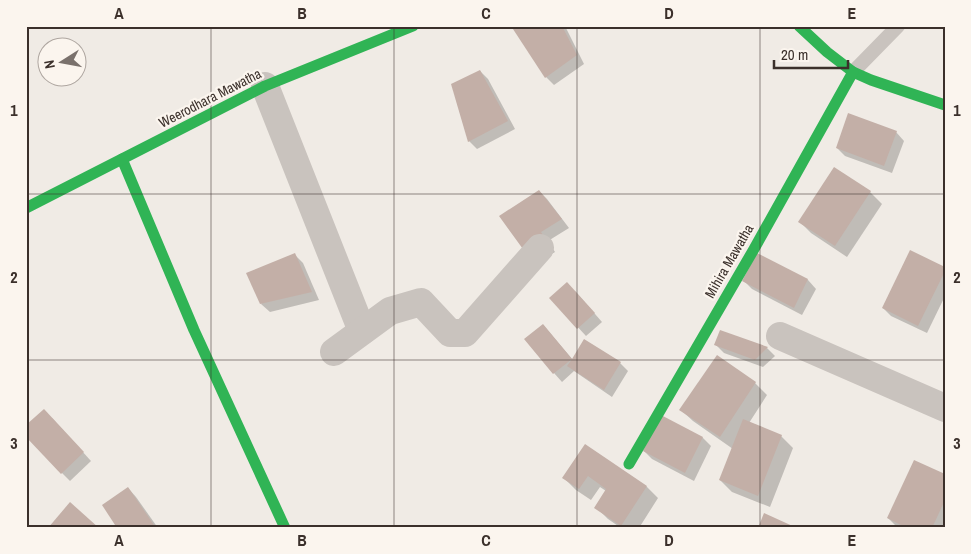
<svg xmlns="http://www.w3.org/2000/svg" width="971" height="554" font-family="'Archivo Narrow',sans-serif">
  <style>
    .shadow { fill: #0003 }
    .building { fill: #c3afa7 }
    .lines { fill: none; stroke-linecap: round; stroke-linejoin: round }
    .lane { stroke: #c9c3be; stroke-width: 14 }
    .street { stroke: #c9c3be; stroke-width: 28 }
    .fast { stroke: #30b455; stroke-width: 11 }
    .grid { fill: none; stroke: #3b302b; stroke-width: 1; stroke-opacity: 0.55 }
    .labels { text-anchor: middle; stroke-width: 4.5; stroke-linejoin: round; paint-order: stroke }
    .street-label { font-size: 14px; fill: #3b302b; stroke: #fbf5ee }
    .neatline { fill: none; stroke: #3b302b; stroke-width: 2 }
    .grid-label { font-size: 16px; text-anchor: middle; font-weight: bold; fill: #3b302b }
  </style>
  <rect width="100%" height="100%" fill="#f0ebe5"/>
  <g class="shadow">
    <polygon points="513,26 565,26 584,64 554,85 546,77"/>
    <polygon points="480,71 488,79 515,129 477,149 469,141"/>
    <polygon points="896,132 904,141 892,173 845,156 837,148"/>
    <polygon points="834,168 870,192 882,204 847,257 811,233 800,222"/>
    <polygon points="539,191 547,199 569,228 548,241 555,252 537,263"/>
    <polygon points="294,254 303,263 319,300 270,312 261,304"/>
    <polygon points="757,255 808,280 816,289 802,315 752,289 744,281"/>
    <polygon points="945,268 945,296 927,333 891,316 883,308"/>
    <polygon points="575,291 602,322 586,336 551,298"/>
    <polygon points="543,325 573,360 620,363 628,371 612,397 574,371 562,382 554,373"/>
    <polygon points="716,345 767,348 775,356 763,367 724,353"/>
    <polygon points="717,357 755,383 767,395 749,423 781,436 793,448 770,507 732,492 720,480 733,449 693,421 681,410"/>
    <polygon points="662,417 703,438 711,446 694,481 652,459 644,451"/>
    <polygon points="52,418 91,461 70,481 62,473"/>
    <polygon points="585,446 647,487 658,498 639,528 621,528 608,519 596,507 606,491 600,487 591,500 576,490 564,478"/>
    <polygon points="945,476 945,528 898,528 888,518"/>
    <polygon points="128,488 136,497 158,528 119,528"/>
  </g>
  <g class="building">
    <polygon points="511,26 562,26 577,55 545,78"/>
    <polygon points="480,70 508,121 468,142 451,84"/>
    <polygon points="848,113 897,131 884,166 836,148"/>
    <polygon points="834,167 871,191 835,246 798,222"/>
    <polygon points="539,190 562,219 541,232 548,243 528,256 499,216"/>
    <polygon points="910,250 945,267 945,271 918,326 882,308"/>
    <polygon points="295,253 312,292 260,304 246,273"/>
    <polygon points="757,253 808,279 794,308 742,281"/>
    <polygon points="567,282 595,313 577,329 549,298"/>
    <polygon points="543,324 572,359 584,339 621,362 604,390 567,366 572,359 553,374 524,339"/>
    <polygon points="720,330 768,347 755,360 714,345"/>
    <polygon points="717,355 756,382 720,437 679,410"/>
    <polygon points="44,409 84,452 61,474 26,437 26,425"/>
    <polygon points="661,415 703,437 685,473 643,451"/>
    <polygon points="743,419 782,435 758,496 719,480"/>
    <polygon points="585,444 647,486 621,526 594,508 606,489 588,476 579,489 562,478"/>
    <polygon points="914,460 945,474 945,500 932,528 907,528 887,518"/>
    <polygon points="128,487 156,528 117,528 102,505"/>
    <polygon points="70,502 99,528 48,528"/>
    <polygon points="764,513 797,528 758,528"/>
  </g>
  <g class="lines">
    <polyline class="lane" points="853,72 898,26"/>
    <g class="street">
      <polyline points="265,86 362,331"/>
      <polyline points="780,336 945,408"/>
      <polyline points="334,352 390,311 421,302 450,333 465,333 540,248"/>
    </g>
    <g class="fast">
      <polyline points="799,26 827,52 853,72 871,80 945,105"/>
      <polyline points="122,159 194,330 285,528"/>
      <polyline points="26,208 265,86 413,26"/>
      <polyline points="629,464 754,249 853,72"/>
    </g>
  </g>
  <path class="grid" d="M 211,26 L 211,528M 394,26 L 394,528M 577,26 L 577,528M 760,26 L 760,528M 26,194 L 945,194M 26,360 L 945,360"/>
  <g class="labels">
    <g class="street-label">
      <text transform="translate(210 98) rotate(-27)" y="5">Weerodhara Mawatha</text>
      <text transform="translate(729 261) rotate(-60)" y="5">Mihira Mawatha</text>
    </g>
  </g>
  <rect width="971" height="554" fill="none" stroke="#fbf5ee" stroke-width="55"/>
  <g transform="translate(62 62) rotate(259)"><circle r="24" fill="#fbf5ee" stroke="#aea6a0"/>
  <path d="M0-4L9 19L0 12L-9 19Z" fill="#7a716c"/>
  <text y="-8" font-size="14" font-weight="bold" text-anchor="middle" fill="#3b302b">N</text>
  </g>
  <path d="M774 60v8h74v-8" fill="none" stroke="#3b302b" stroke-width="2.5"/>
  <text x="781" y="60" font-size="15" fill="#3b302b" stroke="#fbf5ee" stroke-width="4" paint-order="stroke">20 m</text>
  <rect x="28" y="28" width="916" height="498" class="neatline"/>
  <g class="grid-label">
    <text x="119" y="19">A</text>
    <text x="302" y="19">B</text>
    <text x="486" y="19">C</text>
    <text x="669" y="19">D</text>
    <text x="852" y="19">E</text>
    <text x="14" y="116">1</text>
    <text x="957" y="116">1</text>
    <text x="14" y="283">2</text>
    <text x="957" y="283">2</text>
    <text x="14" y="449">3</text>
    <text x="957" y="449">3</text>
    <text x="119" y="546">A</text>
    <text x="302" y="546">B</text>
    <text x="486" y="546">C</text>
    <text x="669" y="546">D</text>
    <text x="852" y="546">E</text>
  </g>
</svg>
